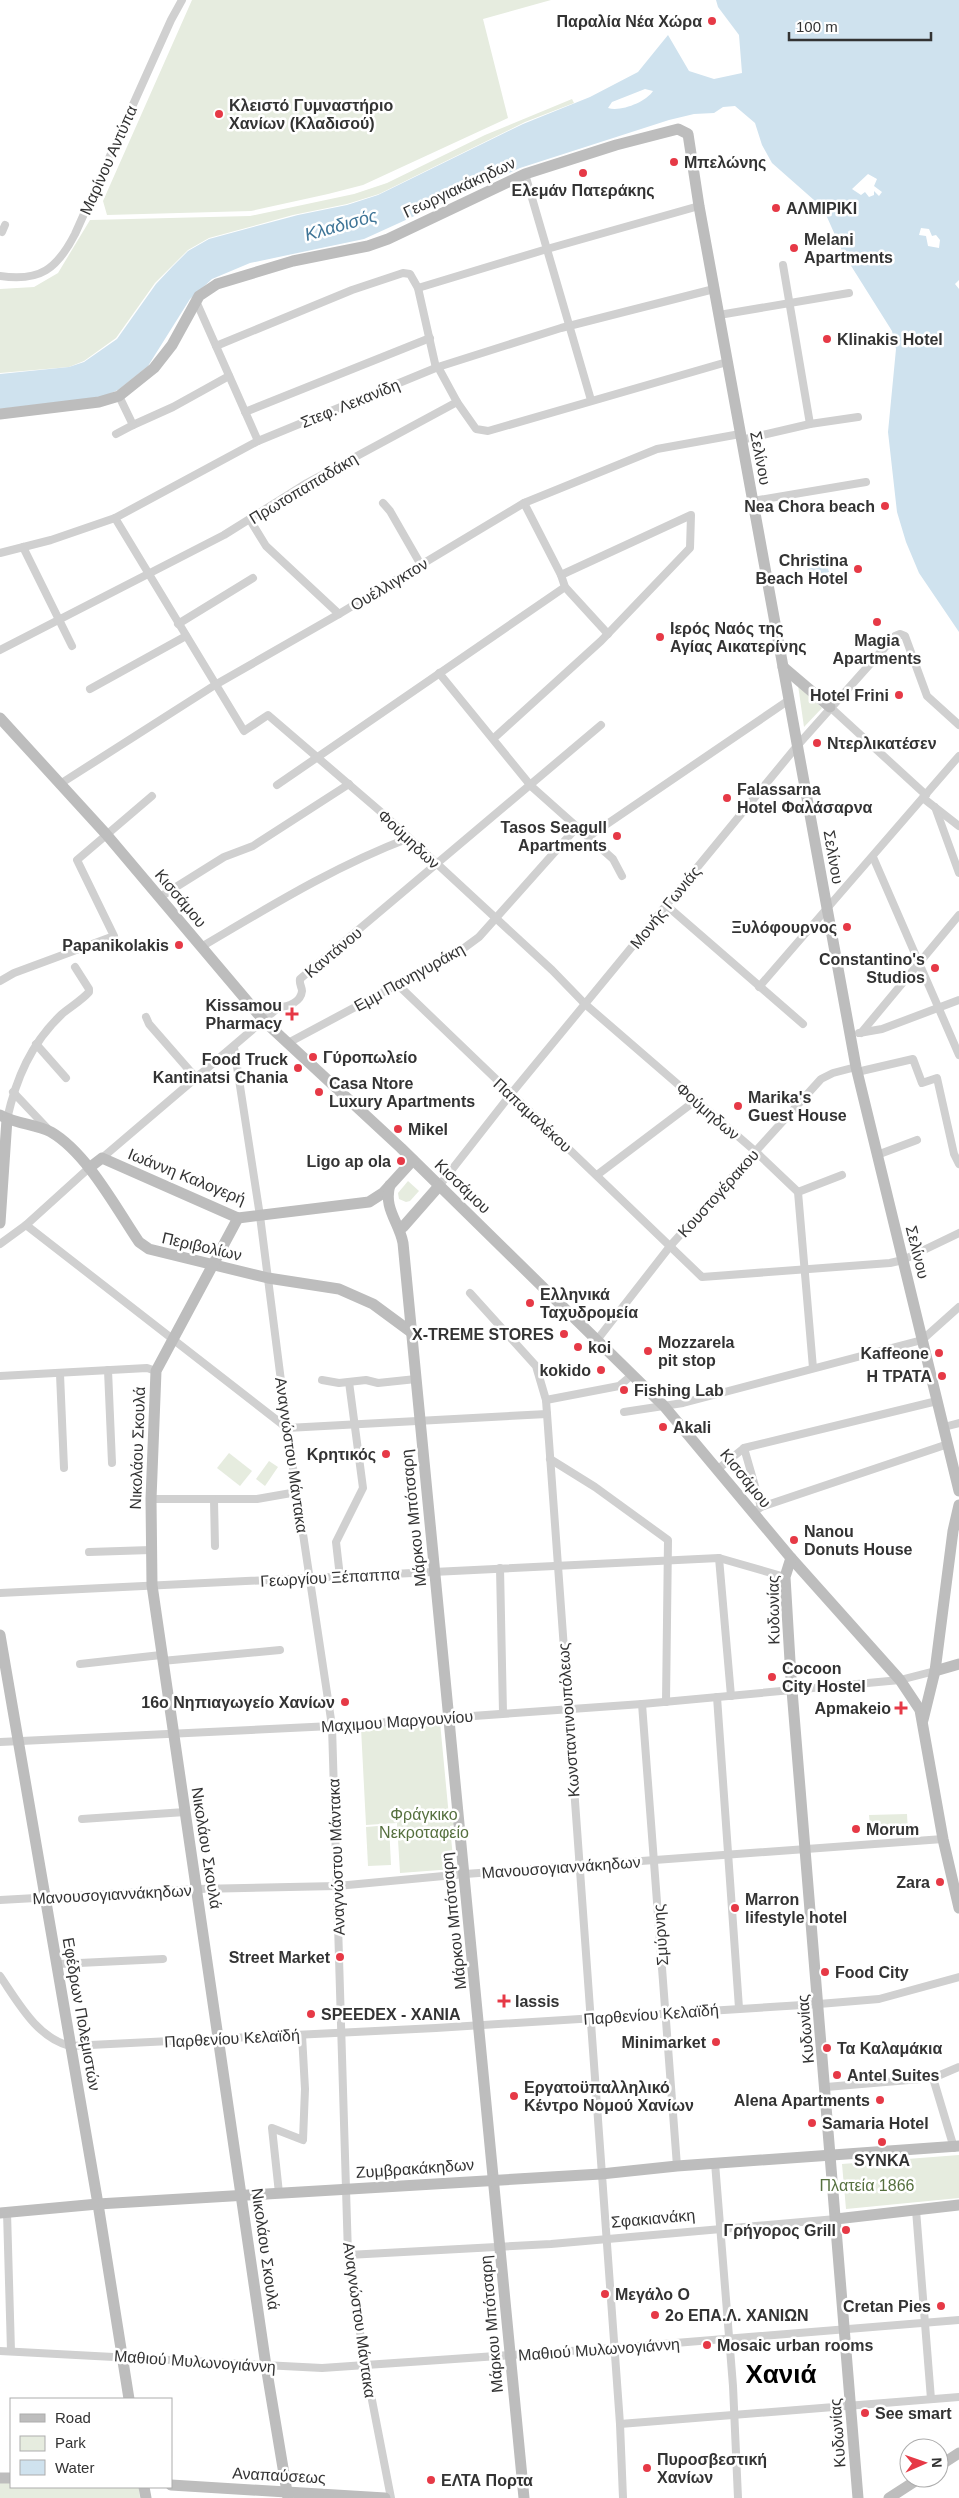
<svg xmlns="http://www.w3.org/2000/svg" width="959" height="2498" font-family="Arial,sans-serif">
  <style>
    .green { fill: #e6ecdf }
    .water { fill: #cfe2ee; fill-rule: evenodd }
    .lines { fill: none; stroke-linecap: round; stroke-linejoin: round }
    .street { stroke: #d0d0d0; stroke-width: 8 }
    .secondary { stroke: #bdbdbd; stroke-width: 11 }
    .poi-dot { fill: #e63946; stroke: #fff; stroke-width: 2 }
    .labels { text-anchor: middle; stroke-width: 5; stroke-linejoin: round; paint-order: stroke }
    .poi-label { font-size: 16px; font-weight: bold; fill: #333; stroke: #fff; text-anchor: start }
    .street-label { font-size: 16px; fill: #333; stroke: #fff }
    .park-label { font-size: 16px; fill: #56703f; stroke: #fff }
    .water-label { font-size: 18px; font-style: italic; fill: #3f7597; stroke: #fff }
    .town-label { font-size: 26px; font-weight: bold; fill: #000; stroke: #fff }
  </style>
  <rect width="100%" height="100%" fill="#fff"/>
  <g class="green">
    <polygon points="192,0 551,0 483,19 508,118 363,185 328,194 251,211 107,215 103,201"/>
    <polygon points="572,99 574,103 525,122 379,194 347,204 293,215 209,238 188,250 155,283 116,338 84,361 69,367 0,373 0,289 34,287 58,273 90,220 250,216 354,194 387,183 485,135"/>
    <polygon points="798,685 822,708 804,727"/>
    <polygon points="408,1181 419,1191 410,1201 406,1202 399,1199 398,1193"/>
    <polygon points="229,1453 252,1471 240,1486 217,1468"/>
    <polygon points="269,1461 278,1467 265,1486 256,1479"/>
    <polygon points="440,1722 449,1817 454,1817 455,1825 450,1826 454,1869 400,1873 397,1823 366,1825 361,1728"/>
    <polygon points="907,1814 908,1833 871,1835 869,1815"/>
    <polygon points="389,1825 391,1865 368,1866 366,1827"/>
    <polygon points="959,2155 959,2198 846,2209 842,2164"/>
    <polygon points="0,2483 11,2483 11,2487 139,2488 140,2498 0,2498"/>
  </g>
  <g class="water">
    <path d="M 716,0 L 959,0 L 959,280 L 955,284 L 959,289 L 959,632 L 919,573 L 906,542 L 897,512 L 888,432 L 896,349 L 892,331 L 843,253 L 823,208 L 772,163 L 762,145 L 755,123 L 735,106 L 723,107 L 714,113 L 694,114 L 669,120 L 520,168 L 364,239 L 250,263 L 212,279 L 190,299 L 148,366 L 118,390 L 102,397 L 0,409 L 0,374 L 69,367 L 84,362 L 117,339 L 156,284 L 173,266 L 188,251 L 209,239 L 298,215 L 347,205 L 378,195 L 523,124 L 590,97 L 638,72 L 668,35 L 689,71 L 714,79 L 742,73 L 739,35 L 718,7 ZM 645,89 L 653,91 C 646,102 621,112 608,108 L 612,102 ZM 868,174 L 877,179 L 874,186 L 882,192 L 879,196 L 874,191 L 874,195 L 869,197 L 865,192 L 861,195 L 852,189 ZM 921,228 L 929,229 L 932,236 L 936,235 L 940,240 L 939,248 L 928,246 L 926,236 L 919,235 Z"/>
    <polygon points="825,559 829,572 809,577 807,571 809,566"/>
  </g>
  <g class="lines">
    <g class="street">
      <polyline points="525,174 591,400"/>
      <polyline points="0,231 2,232 5,225"/>
      <polyline points="783,265 810,424"/>
      <path d="M 0,276 C 40,282 57,269 75,234 L 171,20 L 182,0"/>
      <polyline points="418,288 547,249 699,206"/>
      <polyline points="196,301 258,441"/>
      <polyline points="719,315 849,293"/>
      <polyline points="216,346 352,290 403,273 410,274 418,288 436,368"/>
      <polyline points="438,367 457,402 476,429 488,431 727,362"/>
      <polyline points="119,396 133,425 173,407 229,376"/>
      <polyline points="245,412 430,338"/>
      <polyline points="116,434 133,425"/>
      <polyline points="741,440 810,424 858,417"/>
      <polyline points="753,501 866,482"/>
      <polyline points="383,503 390,511 421,565"/>
      <polyline points="524,503 561,575 565,587 608,634"/>
      <polyline points="115,518 244,731 268,715 381,812 552,970 585,1004 755,1151 798,1192 813,1368"/>
      <polyline points="250,520 266,546 339,614"/>
      <polyline points="23,547 72,646"/>
      <polyline points="0,553 51,540 115,518 258,441 438,367 561,328 714,289"/>
      <polyline points="178,624 253,578"/>
      <polyline points="0,650 224,535 307,483 457,402"/>
      <polyline points="439,673 531,786 613,859 622,876"/>
      <polyline points="90,689 186,636"/>
      <polyline points="830,707 926,795"/>
      <polyline points="494,738 601,641 690,548 691,515 561,575"/>
      <polyline points="60,784 215,685 339,614 524,503 657,449 740,434"/>
      <polyline points="277,785 565,587"/>
      <polyline points="923,798 959,826"/>
      <polyline points="935,807 959,873"/>
      <polyline points="588,837 789,700"/>
      <polyline points="873,857 959,1055"/>
      <polyline points="160,897 224,857 253,846 349,784"/>
      <polyline points="666,905 803,1024"/>
      <path d="M 201,947 C 269,907 335,866 409,838"/>
      <polyline points="0,981 14,973 114,936 77,860 152,796"/>
      <polyline points="397,984 702,1277 890,1263 903,1260 959,1233"/>
      <polyline points="759,987 959,756"/>
      <polyline points="146,1017 149,1024 197,1079"/>
      <polyline points="859,1033 882,1029 959,1000"/>
      <polyline points="861,1033 959,915"/>
      <polyline points="288,1043 460,951 479,937 577,827"/>
      <polyline points="36,1044 66,1078"/>
      <polyline points="234,1047 260,1216 287,1428 332,1726 348,2255 365,2364 391,2498"/>
      <polyline points="857,1072 913,1059 922,1083 937,1078 954,1154 959,1164"/>
      <polyline points="13,1092 47,1128"/>
      <path d="M 7,1119 C 16,1079 31,1043 62,1014 C 70,1007 81,1001 89,992 L 89,989 L 75,967"/>
      <polyline points="877,1155 917,1140"/>
      <path d="M 102,1158 L 279,1007 C 288,1007 301,1002 302,991 C 302,987 299,984 300,979 L 601,725"/>
      <polyline points="597,1175 695,1101"/>
      <polyline points="439,1186 511,1094 797,746 895,636 900,634 905,636 927,696 959,725"/>
      <polyline points="798,1192 842,1175"/>
      <polyline points="26,1225 287,1428"/>
      <polyline points="0,1244 26,1225 89,1168"/>
      <polyline points="470,1293 536,1366 546,1400 620,2424 623,2498"/>
      <polyline points="597,1340 671,1245 821,1079 833,1073 856,1067"/>
      <polyline points="108,1370 112,1463"/>
      <polyline points="60,1374 64,1468"/>
      <polyline points="0,1376 147,1368 156,1371"/>
      <polyline points="322,1380 339,1383 366,1380 378,1383 416,1379"/>
      <polyline points="546,1400 619,1386 632,1375"/>
      <polyline points="624,1412 683,1403 922,1340 959,1307"/>
      <polyline points="944,1427 959,1423"/>
      <polyline points="287,1428 547,1414"/>
      <polyline points="744,1448 761,1507"/>
      <polyline points="550,1459 595,1487 668,1540 666,1702"/>
      <polyline points="718,1469 744,1448 937,1401"/>
      <polyline points="151,1499 257,1499 297,1492"/>
      <polyline points="214,1500 215,1546"/>
      <polyline points="753,1513 761,1507 948,1444"/>
      <polyline points="89,1552 151,1550"/>
      <polyline points="719,1558 731,1696"/>
      <polyline points="500,1568 503,1713"/>
      <polyline points="340,1577 336,1542 363,1488 349,1382"/>
      <polyline points="0,1593 719,1558 785,1577"/>
      <polyline points="162,1661 280,1650"/>
      <polyline points="80,1664 161,1655"/>
      <polyline points="717,1697 739,2008"/>
      <polyline points="642,1704 677,2166"/>
      <polyline points="0,1742 332,1726 642,1704 900,1680 935,1671"/>
      <polyline points="82,1819 185,1812"/>
      <polyline points="0,1900 197,1889 337,1886 465,1874 943,1839"/>
      <polyline points="58,1964 163,1959"/>
      <path d="M 0,1976 C 18,2002 37,2038 70,2046 L 436,2028 L 819,2004 L 879,1999 L 959,1977"/>
      <polyline points="933,2078 954,2148"/>
      <polyline points="826,2087 933,2078 959,2067"/>
      <polyline points="715,2163 733,2386 738,2498"/>
      <polyline points="279,2193 272,2128 303,2140 305,2089 302,2035"/>
      <polyline points="916,2210 931,2399"/>
      <polyline points="7,2212 11,2351"/>
      <polyline points="348,2255 551,2244 836,2219"/>
      <polyline points="0,2351 322,2368 614,2348 959,2320"/>
      <polyline points="620,2424 959,2397"/>
    </g>
    <g class="secondary">
      <polyline points="0,414 99,402 119,396 154,368 172,345 199,296 217,284 293,261 368,246 388,239 525,174 616,145 678,129 688,134 699,206 856,1067 959,1491"/>
      <polyline points="783,667 830,707"/>
      <polyline points="0,718 106,834 264,1021 401,1148 664,1406 791,1558 900,1680 920,1710 943,1839 959,1908"/>
      <path d="M 0,1115 C 16,1124 36,1124 51,1132 C 87,1153 116,1208 139,1242 L 149,1249 L 268,1278 L 339,1289 L 373,1304 L 411,1332"/>
      <polyline points="89,1168 102,1158 238,1218 369,1202 383,1193 413,1160"/>
      <path d="M 390,1185 C 383,1208 399,1222 403,1243 L 524,2498"/>
      <polyline points="238,1218 156,1371 151,1499 152,1585 266,2366 288,2498"/>
      <polyline points="0,1223 7,1119"/>
      <polyline points="403,1227 439,1186"/>
      <polyline points="791,1558 785,1577 791,1678 858,2498"/>
      <polyline points="0,1635 98,2204 129,2399"/>
      <polyline points="935,1671 959,1664"/>
      <polyline points="923,1720 935,1671 953,1531 959,1505"/>
      <polyline points="0,2213 98,2204 601,2174 677,2166 959,2146"/>
      <polyline points="836,2219 959,2205"/>
      <polyline points="939,2466 959,2453"/>
      <polyline points="0,2478 11,2478"/>
      <polyline points="171,2485 385,2498"/>
      <polyline points="144,2487 146,2498"/>
      <polyline points="889,2498 920,2478"/>
    </g>
  </g>
  <g class="poi-dot">
    <circle cx="712" cy="21" r="5"/>
    <circle cx="219" cy="114" r="5"/>
    <circle cx="674" cy="162" r="5"/>
    <circle cx="583" cy="173" r="5"/>
    <circle cx="776" cy="208" r="5"/>
    <circle cx="794" cy="248" r="5"/>
    <circle cx="827" cy="339" r="5"/>
    <circle cx="885" cy="506" r="5"/>
    <circle cx="858" cy="569" r="5"/>
    <circle cx="877" cy="622" r="5"/>
    <circle cx="660" cy="637" r="5"/>
    <circle cx="899" cy="695" r="5"/>
    <circle cx="817" cy="743" r="5"/>
    <circle cx="727" cy="798" r="5"/>
    <circle cx="617" cy="836" r="5"/>
    <circle cx="847" cy="927" r="5"/>
    <circle cx="179" cy="945" r="5"/>
    <circle cx="935" cy="968" r="5"/>
    <path d="M289.5 1006.5h5v5h5v5h-5v5h-5v-5h-5v-5h5z"/>
    <circle cx="313" cy="1057" r="5"/>
    <circle cx="298" cy="1068" r="5"/>
    <circle cx="319" cy="1092" r="5"/>
    <circle cx="738" cy="1106" r="5"/>
    <circle cx="398" cy="1129" r="5"/>
    <circle cx="401" cy="1161" r="5"/>
    <circle cx="530" cy="1303" r="5"/>
    <circle cx="564" cy="1334" r="5"/>
    <circle cx="578" cy="1347" r="5"/>
    <circle cx="648" cy="1351" r="5"/>
    <circle cx="939" cy="1353" r="5"/>
    <circle cx="601" cy="1370" r="5"/>
    <circle cx="942" cy="1376" r="5"/>
    <circle cx="624" cy="1390" r="5"/>
    <circle cx="663" cy="1427" r="5"/>
    <circle cx="386" cy="1454" r="5"/>
    <circle cx="794" cy="1540" r="5"/>
    <circle cx="772" cy="1677" r="5"/>
    <circle cx="345" cy="1702" r="5"/>
    <path d="M898.5 1700.5h5v5h5v5h-5v5h-5v-5h-5v-5h5z"/>
    <circle cx="856" cy="1829" r="5"/>
    <circle cx="940" cy="1882" r="5"/>
    <circle cx="735" cy="1908" r="5"/>
    <circle cx="340" cy="1957" r="5"/>
    <circle cx="825" cy="1972" r="5"/>
    <path d="M501.5 1993.5h5v5h5v5h-5v5h-5v-5h-5v-5h5z"/>
    <circle cx="311" cy="2014" r="5"/>
    <circle cx="716" cy="2042" r="5"/>
    <circle cx="827" cy="2048" r="5"/>
    <circle cx="837" cy="2075" r="5"/>
    <circle cx="514" cy="2096" r="5"/>
    <circle cx="880" cy="2100" r="5"/>
    <circle cx="812" cy="2123" r="5"/>
    <circle cx="882" cy="2142" r="5"/>
    <circle cx="846" cy="2230" r="5"/>
    <circle cx="605" cy="2294" r="5"/>
    <circle cx="941" cy="2306" r="5"/>
    <circle cx="655" cy="2315" r="5"/>
    <circle cx="707" cy="2345" r="5"/>
    <circle cx="865" cy="2413" r="5"/>
    <circle cx="647" cy="2468" r="5"/>
    <circle cx="431" cy="2480" r="5"/>
  </g>
  <g class="labels">
    <g class="poi-label">
      <text x="702" y="27" text-anchor="end">Παραλία Νέα Χώρα</text>
      <text x="229" y="111">Κλειστό Γυμναστήριο<tspan x="229" dy="18">Χανίων (Κλαδισού)</tspan></text>
      <text x="684" y="168">Μπελώνης</text>
      <text x="583" y="196" text-anchor="middle">Ελεμάν Πατεράκης</text>
      <text x="786" y="214">ΑΛΜΙΡΙΚΙ</text>
      <text x="804" y="245">Melani<tspan x="804" dy="18">Apartments</tspan></text>
      <text x="837" y="345">Klinakis Hotel</text>
      <text x="875" y="512" text-anchor="end">Nea Chora beach</text>
      <text x="848" y="566" text-anchor="end">Christina<tspan x="848" dy="18">Beach Hotel</tspan></text>
      <text x="670" y="634">Ιερός Ναός της<tspan x="670" dy="18">Αγίας Αικατερίνης</tspan></text>
      <text x="877" y="646" text-anchor="middle">Magia<tspan x="877" dy="18">Apartments</tspan></text>
      <text x="889" y="701" text-anchor="end">Hotel Frini</text>
      <text x="827" y="749">Ντερλικατέσεν</text>
      <text x="737" y="795">Falassarna<tspan x="737" dy="18">Hotel Φαλάσαρνα</tspan></text>
      <text x="607" y="833" text-anchor="end">Tasos Seagull<tspan x="607" dy="18">Apartments</tspan></text>
      <text x="837" y="933" text-anchor="end">Ξυλόφουρνος</text>
      <text x="169" y="951" text-anchor="end">Papanikolakis</text>
      <text x="925" y="965" text-anchor="end">Constantino's<tspan x="925" dy="18">Studios</tspan></text>
      <text x="282" y="1011" text-anchor="end">Kissamou<tspan x="282" dy="18">Pharmacy</tspan></text>
      <text x="323" y="1063">Γύροπωλείο</text>
      <text x="288" y="1065" text-anchor="end">Food Truck<tspan x="288" dy="18">Kantinatsi Chania</tspan></text>
      <text x="329" y="1089">Casa Ntore<tspan x="329" dy="18">Luxury Apartments</tspan></text>
      <text x="748" y="1103">Marika's<tspan x="748" dy="18">Guest House</tspan></text>
      <text x="408" y="1135">Mikel</text>
      <text x="391" y="1167" text-anchor="end">Ligo ap ola</text>
      <text x="540" y="1300">Ελληνικά<tspan x="540" dy="18">Ταχυδρομεία</tspan></text>
      <text x="554" y="1340" text-anchor="end">X-TREME STORES</text>
      <text x="658" y="1348">Mozzarela<tspan x="658" dy="18">pit stop</tspan></text>
      <text x="588" y="1353">koi</text>
      <text x="929" y="1359" text-anchor="end">Kaffeone</text>
      <text x="591" y="1376" text-anchor="end">kokido</text>
      <text x="932" y="1382" text-anchor="end">Η ΤΡΑΤΑ</text>
      <text x="634" y="1396">Fishing Lab</text>
      <text x="673" y="1433">Akali</text>
      <text x="376" y="1460" text-anchor="end">Κρητικός</text>
      <text x="804" y="1537">Nanou<tspan x="804" dy="18">Donuts House</tspan></text>
      <text x="782" y="1674">Cocoon<tspan x="782" dy="18">City Hostel</tspan></text>
      <text x="335" y="1708" text-anchor="end">16ο Νηπιαγωγείο Χανίων</text>
      <text x="891" y="1714" text-anchor="end">Apmakeio</text>
      <text x="866" y="1835">Morum</text>
      <text x="930" y="1888" text-anchor="end">Zara</text>
      <text x="745" y="1905">Marron<tspan x="745" dy="18">lifestyle hotel</tspan></text>
      <text x="330" y="1963" text-anchor="end">Street Market</text>
      <text x="835" y="1978">Food City</text>
      <text x="515" y="2007">Iassis</text>
      <text x="321" y="2020">SPEEDEX - ΧΑΝΙΑ</text>
      <text x="706" y="2048" text-anchor="end">Minimarket</text>
      <text x="837" y="2054">Τα Καλαμάκια</text>
      <text x="847" y="2081">Antel Suites</text>
      <text x="524" y="2093">Εργατοϋπαλληλικό<tspan x="524" dy="18">Κέντρο Νομού Χανίων</tspan></text>
      <text x="870" y="2106" text-anchor="end">Alena Apartments</text>
      <text x="822" y="2129">Samaria Hotel</text>
      <text x="882" y="2166" text-anchor="middle">SYNKA</text>
      <text x="836" y="2236" text-anchor="end">Γρήγορος Grill</text>
      <text x="615" y="2300">Μεγάλο Ο</text>
      <text x="931" y="2312" text-anchor="end">Cretan Pies</text>
      <text x="665" y="2321">2ο ΕΠΑ.Λ. ΧΑΝΙΩΝ</text>
      <text x="717" y="2351">Mosaic urban rooms</text>
      <text x="875" y="2419">See smart</text>
      <text x="657" y="2465">Πυροσβεστική<tspan x="657" dy="18">Χανίων</tspan></text>
      <text x="441" y="2486">ΕΛΤΑ Πορτα</text>
    </g>
    <g class="street-label">
      <text transform="translate(108 160) rotate(-66)" y="6">Μαρίνου Αντύπα</text>
      <text transform="translate(459 187) rotate(-25)" y="6">Γεωργιακάκηδων</text>
      <text transform="translate(350 403) rotate(-22)" y="6">Στεφ. Λεκανίδη</text>
      <text transform="translate(761 458) rotate(79)" y="6">Σελίνου</text>
      <text transform="translate(303 488) rotate(-31)" y="6">Πρωτοπαπαδάκη</text>
      <text transform="translate(389 584) rotate(-31)" y="6">Ουέλλιγκτον</text>
      <text transform="translate(409 839) rotate(43)" y="6">Φούμηδων</text>
      <text transform="translate(834 857) rotate(80)" y="6">Σελίνου</text>
      <text transform="translate(181 898) rotate(50)" y="6">Κισσάμου</text>
      <text transform="translate(665 907) rotate(-51)" y="6">Μονής Γωνιάς</text>
      <text transform="translate(333 952) rotate(-40)" y="6">Καντάνου</text>
      <text transform="translate(409 977) rotate(-29)" y="6">Εμμ Πανηγυράκη</text>
      <text transform="translate(708 1111) rotate(41)" y="6">Φούμηδων</text>
      <text transform="translate(533 1115) rotate(43)" y="6">Παπαμαλέκου</text>
      <text transform="translate(187 1176) rotate(22)" y="6">Ιωάννη Καλογερή</text>
      <text transform="translate(463 1186) rotate(44)" y="6">Κισσάμου</text>
      <text transform="translate(718 1193) rotate(-48)" y="6">Κουστογέρακου</text>
      <text transform="translate(202 1246) rotate(13)" y="6">Περιβολίων</text>
      <text transform="translate(918 1252) rotate(76)" y="6">Σελίνου</text>
      <text transform="translate(137 1448) rotate(-88)" y="6">Νικολάου Σκουλά</text>
      <text transform="translate(292 1455) rotate(82)" y="6">Αναγνώστου Μάντακα</text>
      <text transform="translate(746 1478) rotate(51)" y="6">Κισσάμου</text>
      <text transform="translate(413 1518) rotate(-96)" y="6">Μάρκου Μπότσαρη</text>
      <text transform="translate(330 1577) rotate(-3)" y="6">Γεωργίου Ξέπαππα</text>
      <text transform="translate(773 1610) rotate(-91)" y="6">Κυδωνίας</text>
      <text transform="translate(568 1720) rotate(-94)" y="6">Κωνσταντινουπόλεως</text>
      <text transform="translate(397 1721) rotate(-4)" y="6">Μαχιμου Mαργουνίου</text>
      <text transform="translate(207 1848) rotate(81)" y="6">Νικολάου Σκουλά</text>
      <text transform="translate(336 1857) rotate(-92)" y="6">Αναγνώστου Μάντακα</text>
      <text transform="translate(561 1867) rotate(-4)" y="6">Μανουσογιαννάκηδων</text>
      <text transform="translate(112 1894) rotate(-3)" y="6">Μανουσογιαννάκηδων</text>
      <text transform="translate(453 1921) rotate(-96)" y="6">Μάρκου Μπότσαρη</text>
      <text transform="translate(660 1935) rotate(-94)" y="6">Σμύρνης</text>
      <text transform="translate(82 2014) rotate(80)" y="6">Εφέδρων Πολεμιστών</text>
      <text transform="translate(651 2014) rotate(-4)" y="6">Παρθενίου Κελαϊδή</text>
      <text transform="translate(805 2029) rotate(-95)" y="6">Κυδωνίας</text>
      <text transform="translate(232 2038) rotate(-3)" y="6">Παρθενίου Κελαϊδή</text>
      <text transform="translate(415 2168) rotate(-4)" y="6">Ζυμβρακάκηδων</text>
      <text transform="translate(653 2218) rotate(-5)" y="6">Σφακιανάκη</text>
      <text transform="translate(266 2249) rotate(82)" y="6">Νικολάου Σκουλά</text>
      <text transform="translate(360 2320) rotate(82)" y="6">Αναγνώστου Μάντακα</text>
      <text transform="translate(491 2324) rotate(-95)" y="6">Μάρκου Μπότσαρη</text>
      <text transform="translate(599 2349) rotate(-4)" y="6">Μαθιού Μυλωνογιάννη</text>
      <text transform="translate(195 2361) rotate(4)" y="6">Μαθιού Μυλωνογιάννη</text>
      <text transform="translate(837 2433) rotate(-94)" y="6">Κυδωνίας</text>
      <text transform="translate(279 2475) rotate(3)" y="6">Αναπαύσεως</text>
    </g>
    <g class="park-label">
      <text x="424" y="1820">Φράγκικο<tspan x="424" dy="18">Νεκροταφείο</tspan></text>
      <text x="867" y="2191">Πλατεία 1866</text>
    </g>
    <g class="water-label">
      <text transform="translate(341 225) rotate(-16)" y="6">Κλαδισός</text>
    </g>
    <g class="town-label">
      <text x="781" y="2383">Χανιά</text>
    </g>
  </g>
  <rect x="10" y="2398" width="162" height="90" fill="#ffffff" stroke="#adadad"/>
  <rect x="20" y="2414" width="25" height="8" fill="#bdbdbd" stroke="#adadad"/>
  <text x="55" y="2423" font-size="15" fill="#333333">Road</text>
  <rect x="20" y="2436" width="25" height="15" fill="#e6ecdf" stroke="#adadad"/>
  <text x="55" y="2448" font-size="15" fill="#333333">Park</text>
  <rect x="20" y="2460" width="25" height="15" fill="#cfe2ee" stroke="#adadad"/>
  <text x="55" y="2473" font-size="15" fill="#333333">Water</text>
  <g transform="translate(924 2463) rotate(88)"><circle r="24" fill="#ffffff" stroke="#adadad"/>
  <path d="M0-4L9 19L0 12L-9 19Z" fill="#e63946"/>
  <text y="-8" font-size="14" font-weight="bold" text-anchor="middle" fill="#333333">N</text>
  </g>
  <path d="M789 32v8h142v-8" fill="none" stroke="#333333" stroke-width="2.5"/>
  <text x="796" y="32" font-size="15" fill="#333333" stroke="#ffffff" stroke-width="4" paint-order="stroke">100 m</text>
</svg>
